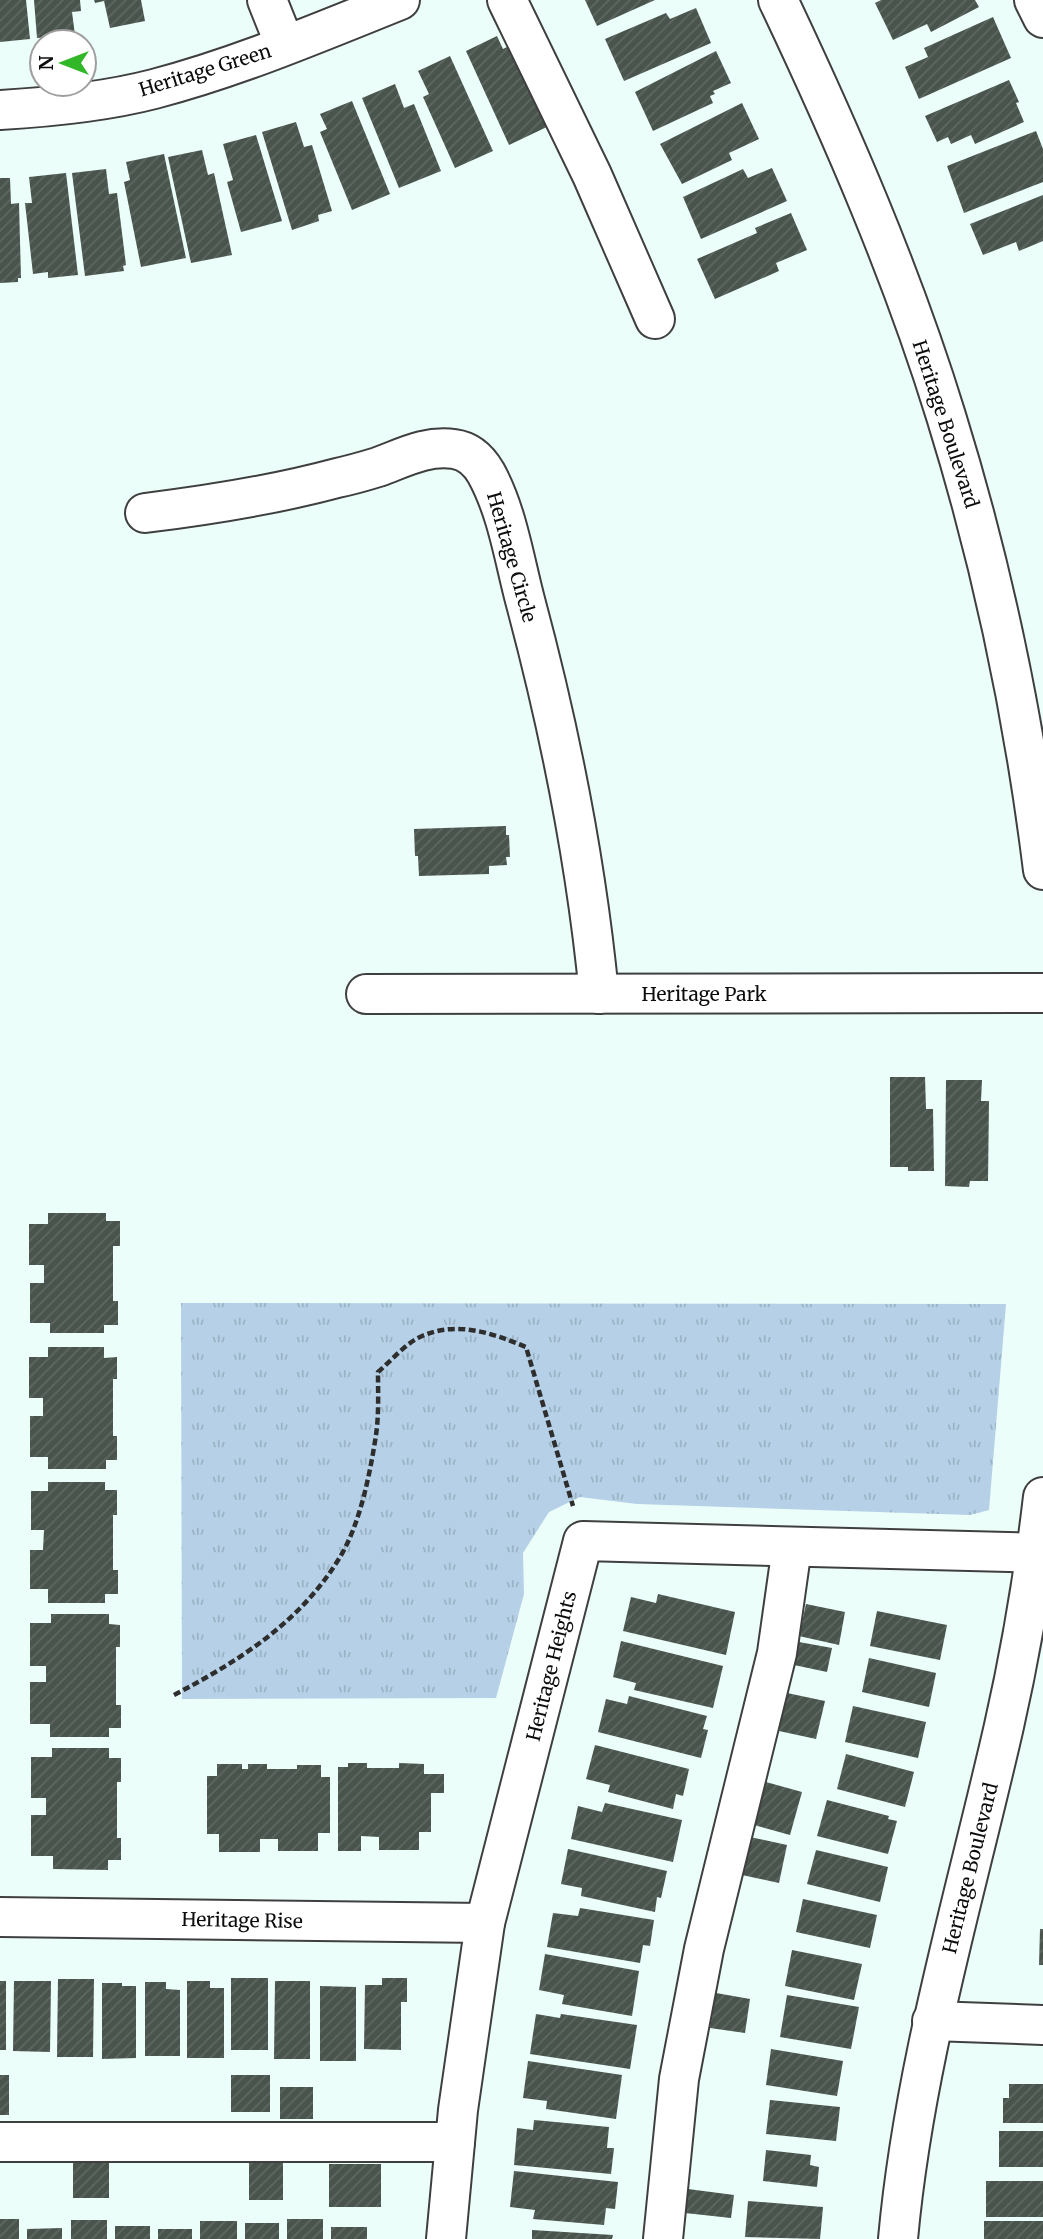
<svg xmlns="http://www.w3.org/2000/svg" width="1043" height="2239" font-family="Merriweather,serif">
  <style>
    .park { fill: url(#park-tufts) }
    .building { fill: url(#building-hatch) }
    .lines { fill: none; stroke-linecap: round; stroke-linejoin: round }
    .minor-casing { stroke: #3f3f3f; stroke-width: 42 }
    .path { stroke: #2e2e2e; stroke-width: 4.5; stroke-dasharray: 7 3.5; stroke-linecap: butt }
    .minor { stroke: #fff; stroke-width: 38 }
    .labels { text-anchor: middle; stroke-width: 7; stroke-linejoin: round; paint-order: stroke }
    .street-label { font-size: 19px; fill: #0c0c0c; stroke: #fff }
  </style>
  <defs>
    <pattern id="park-tufts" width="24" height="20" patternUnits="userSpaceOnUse" patternTransform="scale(1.75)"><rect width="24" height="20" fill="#b6d1e7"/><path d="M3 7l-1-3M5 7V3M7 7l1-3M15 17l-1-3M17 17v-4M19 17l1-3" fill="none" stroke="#9bb2c5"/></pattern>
    <pattern id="building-hatch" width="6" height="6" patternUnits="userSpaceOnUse" patternTransform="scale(1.75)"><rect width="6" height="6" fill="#49544d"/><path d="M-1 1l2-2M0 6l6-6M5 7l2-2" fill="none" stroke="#5f6862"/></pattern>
  </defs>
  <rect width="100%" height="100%" fill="#ebfefa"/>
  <polygon class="park" points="181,1303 1006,1304 989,1510 970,1515 637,1504 580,1497 549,1512 523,1553 524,1594 496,1698 182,1699"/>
  <g class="building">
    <polygon points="0,0 26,0 30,39 0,42"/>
    <polygon points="34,0 80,0 81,11 72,12 75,35 37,38"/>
    <polygon points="94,0 141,0 145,21 110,28 104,1 95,3"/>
    <polygon points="585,0 655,0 597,26"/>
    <polygon points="881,0 975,0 979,7 931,32 927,24 893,40 875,3"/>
    <polygon points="696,8 711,43 624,81 605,39 666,13 670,19"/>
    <polygon points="993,17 1011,58 919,99 905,67 928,57 924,48"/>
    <polygon points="497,36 503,49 511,45 549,126 509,145 466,51"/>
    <polygon points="716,51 731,83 713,91 715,94 710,96 713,103 653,131 635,92"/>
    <polygon points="450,56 493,151 455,168 423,97 429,94 418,71"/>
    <polygon points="1009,80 1019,102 1016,103 1024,122 975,144 971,135 951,144 948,137 937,142 925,116"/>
    <polygon points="395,84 404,108 414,104 441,171 399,188 362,98"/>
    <polygon points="352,101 390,194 352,210 320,132 327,129 320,114"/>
    <polygon points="742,103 759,139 729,153 732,160 682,184 660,144"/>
    <polygon points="296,122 304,147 312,145 332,211 318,215 319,221 292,230 262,132"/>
    <polygon points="1036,131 1043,149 1043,182 964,213 947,166"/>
    <polygon points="256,135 282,221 241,232 227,182 233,180 223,144"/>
    <polygon points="202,150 208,175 214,173 232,255 191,263 168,157"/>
    <polygon points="164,154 186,258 141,267 124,182 130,180 126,162"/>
    <polygon points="772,168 787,201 701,239 683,197 743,169 748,178"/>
    <polygon points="106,169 109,194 117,193 126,265 123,266 124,271 85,276 72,173"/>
    <polygon points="66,173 78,275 48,278 48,272 33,274 25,203 32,203 29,177"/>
    <polygon points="0,178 10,178 11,204 19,203 21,278 18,278 18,282 0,283"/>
    <polygon points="1043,195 1043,241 1019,251 1016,242 983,255 970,224"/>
    <polygon points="791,213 807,250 776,263 779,271 715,299 697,259 757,233 755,228"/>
    <polygon points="506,826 506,835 509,835 510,857 506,857 507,865 489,866 489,874 419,876 418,856 415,856 414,829"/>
    <polygon points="890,1077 925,1077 926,1109 933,1109 934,1171 908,1171 908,1167 890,1167"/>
    <polygon points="946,1080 982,1080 981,1101 989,1101 988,1181 970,1181 969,1187 945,1186"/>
    <polygon points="48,1213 106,1213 106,1221 120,1221 120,1246 113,1246 113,1301 118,1301 118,1325 104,1325 104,1333 50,1333 50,1323 30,1323 30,1283 44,1283 44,1265 29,1265 29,1224 48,1224"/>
    <polygon points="48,1347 104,1347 104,1358 117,1357 117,1379 113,1379 113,1436 117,1436 117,1460 106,1460 106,1469 48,1469 48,1457 30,1457 30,1416 43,1416 43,1398 29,1398 29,1357 48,1357"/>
    <polygon points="48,1482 105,1482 105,1490 117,1490 117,1515 113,1515 113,1570 118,1570 118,1594 105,1594 105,1603 48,1603 48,1589 30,1589 30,1550 43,1550 44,1530 31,1530 31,1491 48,1491"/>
    <polygon points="658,1594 735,1612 726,1655 623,1631 631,1597 656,1603"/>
    <polygon points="806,1604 845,1612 839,1645 799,1636"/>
    <polygon points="877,1611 947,1625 940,1660 870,1646"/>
    <polygon points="51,1614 109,1614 109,1624 120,1625 120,1647 116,1647 116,1705 121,1705 121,1728 109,1728 109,1737 50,1737 50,1724 30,1724 30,1682 46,1682 46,1666 30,1666 30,1623 51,1623"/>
    <polygon points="621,1641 723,1666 713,1708 634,1690 636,1683 613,1677"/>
    <polygon points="799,1642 832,1648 827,1672 794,1665"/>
    <polygon points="869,1658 936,1673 929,1707 862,1692"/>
    <polygon points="787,1693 825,1701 816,1739 779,1731"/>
    <polygon points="629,1696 707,1716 703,1729 708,1730 701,1758 598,1732 606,1699 627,1704"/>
    <polygon points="853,1706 926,1722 918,1758 845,1742"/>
    <polygon points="595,1745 689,1769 683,1796 676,1794 673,1809 608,1792 610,1785 586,1779"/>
    <polygon points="52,1748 109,1748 109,1758 121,1758 121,1782 117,1782 117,1838 121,1838 121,1860 108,1860 108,1870 53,1869 53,1856 31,1856 31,1815 46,1815 46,1798 31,1798 31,1757 52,1757"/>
    <polygon points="846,1754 914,1772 905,1807 837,1789"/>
    <polygon points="348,1763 367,1763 367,1768 399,1768 399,1763 424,1764 424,1774 444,1774 444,1793 431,1793 431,1832 419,1832 419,1850 379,1850 379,1837 361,1836 361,1851 338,1851 338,1767 348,1767"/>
    <polygon points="217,1764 242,1764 242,1769 248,1769 248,1764 267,1764 267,1769 297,1769 297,1765 321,1765 321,1777 330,1777 330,1833 318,1833 318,1851 278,1851 278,1839 260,1839 260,1852 219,1852 219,1834 207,1834 207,1776 217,1776"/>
    <polygon points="766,1782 802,1792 790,1835 754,1825"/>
    <polygon points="827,1800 889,1816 888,1819 897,1821 888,1854 817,1836"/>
    <polygon points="605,1803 682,1820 673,1862 571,1839 578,1806 602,1812"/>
    <polygon points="750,1837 787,1845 779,1883 742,1875"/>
    <polygon points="568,1849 667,1871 661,1898 657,1897 655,1912 581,1896 582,1888 561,1884"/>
    <polygon points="816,1850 888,1867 880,1902 807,1884"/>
    <polygon points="803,1899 877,1915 870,1948 796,1932"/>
    <polygon points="580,1908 654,1920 650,1946 643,1945 640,1963 547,1947 553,1913 578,1916"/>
    <polygon points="1040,1929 1043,1929 1043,1965 1039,1965"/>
    <polygon points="792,1950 862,1964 854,2000 785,1986"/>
    <polygon points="545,1954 639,1971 632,2016 562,2004 564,1995 539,1990"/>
    <rect x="231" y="1978" width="37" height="72"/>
    <polygon points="382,1978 407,1978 407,2002 401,2002 401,2050 364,2049 365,1985 382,1985"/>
    <polygon points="58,1979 94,1979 93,2057 57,2057"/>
    <rect x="0" y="1981" width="6" height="69"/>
    <polygon points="14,1981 51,1981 50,2052 13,2051"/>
    <polygon points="187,1981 210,1981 210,1988 224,1988 224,2058 187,2058"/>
    <polygon points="275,1981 310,1981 310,2059 274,2059"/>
    <polygon points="145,1982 166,1982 166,1989 180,1990 180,2056 145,2056"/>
    <polygon points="102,1983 122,1983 122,1986 136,1986 136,2058 102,2059"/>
    <polygon points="320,1986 356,1987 356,2061 320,2061"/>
    <polygon points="716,1993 750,1999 745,2033 710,2028"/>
    <polygon points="787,1995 859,2007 851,2049 780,2037"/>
    <polygon points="536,2014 560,2018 561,2014 637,2025 630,2069 530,2054"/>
    <polygon points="771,2049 843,2061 837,2096 766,2085"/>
    <polygon points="528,2061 622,2075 616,2119 546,2109 547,2101 523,2098"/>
    <rect x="0" y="2075" width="9" height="40"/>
    <rect x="231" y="2075" width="39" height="37"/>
    <polygon points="1009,2084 1043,2084 1043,2123 1003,2123 1003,2098 1009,2098"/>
    <rect x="280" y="2087" width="33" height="32"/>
    <polygon points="770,2100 840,2107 836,2141 766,2134"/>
    <polygon points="534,2120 609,2127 607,2148 614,2148 611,2174 514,2165 517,2128 533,2130"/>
    <rect x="999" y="2131" width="44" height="36"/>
    <polygon points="766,2150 811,2155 810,2165 819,2167 817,2187 763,2181"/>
    <rect x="73" y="2160" width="36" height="38"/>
    <rect x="249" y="2162" width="34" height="38"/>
    <rect x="329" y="2164" width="52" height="43"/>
    <polygon points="514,2171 618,2182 615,2209 606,2208 604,2225 533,2219 535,2210 510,2207"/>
    <rect x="986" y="2181" width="57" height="36"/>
    <polygon points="688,2189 734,2195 731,2218 685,2213"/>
    <polygon points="748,2201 823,2207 820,2239 745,2237"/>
    <rect x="0" y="2219" width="19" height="20"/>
    <rect x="287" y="2219" width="36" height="20"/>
    <rect x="71" y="2220" width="36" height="19"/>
    <rect x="200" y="2221" width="37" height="18"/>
    <rect x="984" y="2221" width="59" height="18"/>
    <rect x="245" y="2223" width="34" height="16"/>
    <rect x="115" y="2226" width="35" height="13"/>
    <rect x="331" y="2227" width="36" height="12"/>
    <polygon points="62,2228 62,2239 27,2239 27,2229"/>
    <rect x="158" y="2229" width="34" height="10"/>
    <polygon points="532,2230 613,2235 612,2239 532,2239"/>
  </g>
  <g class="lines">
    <defs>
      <g id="minor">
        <polyline points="267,0 285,45"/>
        <polyline points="507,0 592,175 655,319"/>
        <path d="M 778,0 C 842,135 902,273 946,416 C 992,564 1024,716 1043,870"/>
        <polyline points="1034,0 1043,18"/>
        <path d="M 0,110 C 51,107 104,102 154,89 C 238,67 320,32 400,0"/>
        <path d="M 145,513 C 210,505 274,495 337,478 C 351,475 365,471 378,467 C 403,458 426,445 454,449 C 469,451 479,461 486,473 C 507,511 514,558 525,600 C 560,730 586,860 599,994"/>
        <polyline points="366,994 1043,993"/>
        <polyline points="0,1917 485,1923"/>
        <polyline points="932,2021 1043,2025"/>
        <polyline points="0,2142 455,2142"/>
        <polyline points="446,2239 458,2110 485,1923 583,1541 1043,1553"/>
        <polyline points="663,2239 679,2079 704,1949 777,1653 792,1547"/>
        <path d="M 898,2239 C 914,2064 965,1897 1004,1726 C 1021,1651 1034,1574 1043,1497"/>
      </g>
    </defs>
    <use href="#minor" class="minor-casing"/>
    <path class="path" d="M 174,1695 C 239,1661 301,1622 340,1557 C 360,1524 370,1474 376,1435 C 379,1415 378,1392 378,1372 C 391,1361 405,1344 420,1337 C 456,1320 492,1333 526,1347 L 573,1506"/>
    <use href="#minor" class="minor"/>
  </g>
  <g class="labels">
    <g class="street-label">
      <text transform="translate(205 70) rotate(-17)" y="7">Heritage Green</text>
      <text transform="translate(946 424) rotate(72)" y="7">Heritage Boulevard</text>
      <text transform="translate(512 557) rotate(74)" y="7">Heritage Circle</text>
      <text x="704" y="1001">Heritage Park</text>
      <text transform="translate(551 1666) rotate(-76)" y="7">Heritage Heights</text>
      <text transform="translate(970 1868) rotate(-76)" y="7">Heritage Boulevard</text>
      <text transform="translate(242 1920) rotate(1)" y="7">Heritage Rise</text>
    </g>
  </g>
  <g transform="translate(63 63) rotate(270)"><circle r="33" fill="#ffffff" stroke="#9e9e9e" stroke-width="2"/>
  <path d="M0-5L12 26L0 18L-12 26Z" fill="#32b728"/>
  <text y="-10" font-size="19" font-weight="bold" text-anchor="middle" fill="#0c0c0c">N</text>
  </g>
</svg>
